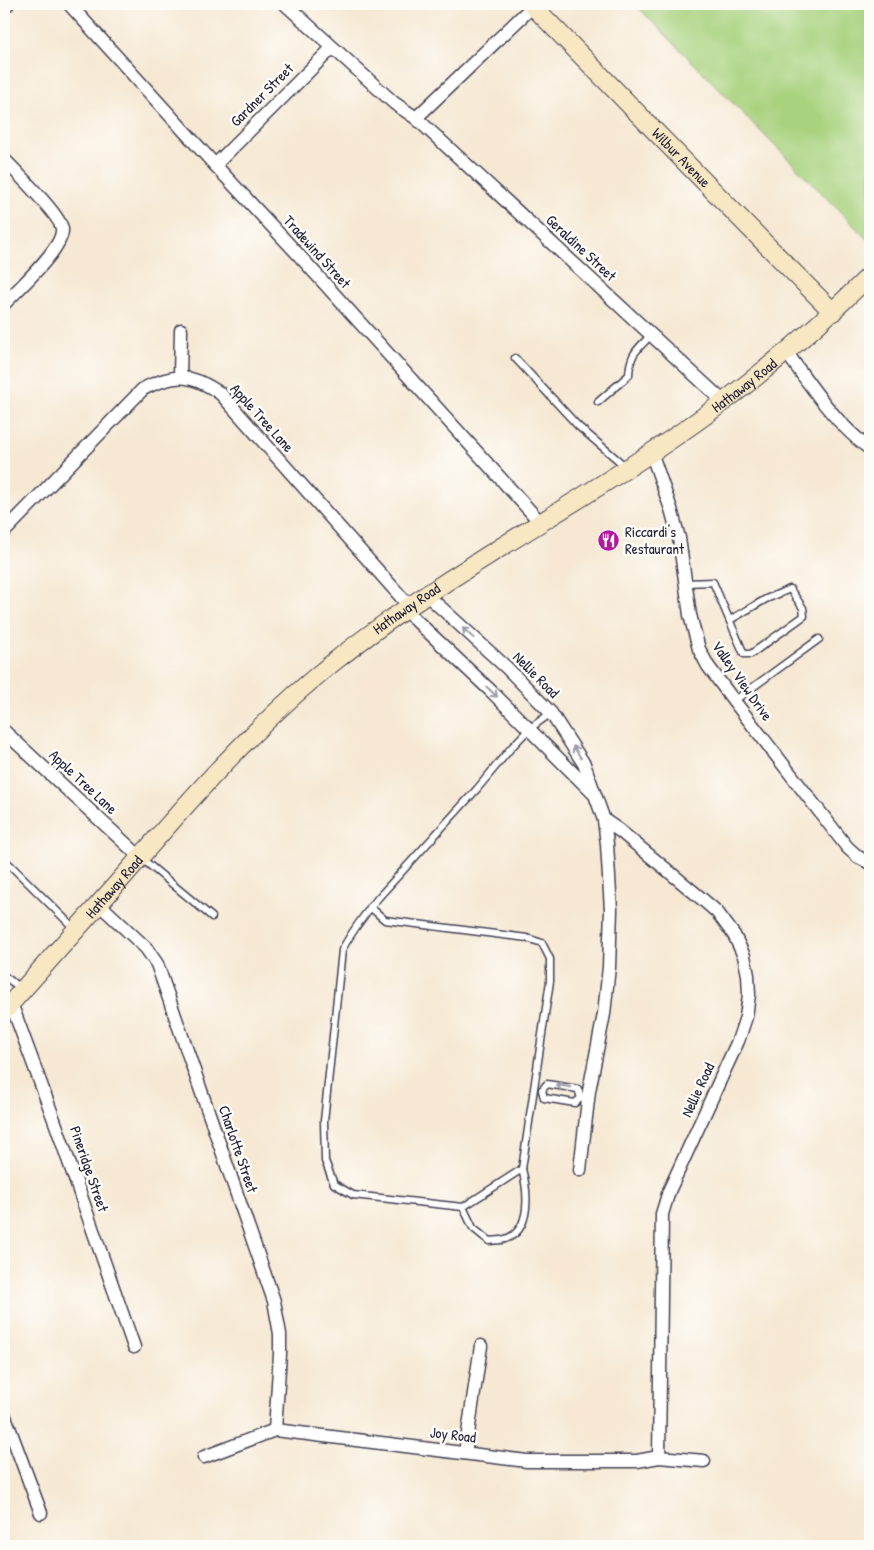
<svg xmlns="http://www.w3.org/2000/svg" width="874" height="1550" font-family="'Patrick Hand',sans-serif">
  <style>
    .green { fill: #a8d27e; stroke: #657a5c }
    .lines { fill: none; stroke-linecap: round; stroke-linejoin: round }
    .lane-casing { stroke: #424052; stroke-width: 9 }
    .street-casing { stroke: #424052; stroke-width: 15 }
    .secondary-casing { stroke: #424052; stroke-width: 20 }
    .lane { stroke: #fff; stroke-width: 6 }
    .street { stroke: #fff; stroke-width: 12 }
    .secondary { stroke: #f8e7c3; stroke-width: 18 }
    .oneway { stroke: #9c9ca7 }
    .labels { text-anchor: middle; stroke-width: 5; stroke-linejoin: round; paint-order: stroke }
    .street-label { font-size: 15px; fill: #22223b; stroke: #fdfcf7 }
    .poi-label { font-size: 15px; fill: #22223b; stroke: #fdfcf7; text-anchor: start }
  </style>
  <rect width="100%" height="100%" fill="#fdfcf7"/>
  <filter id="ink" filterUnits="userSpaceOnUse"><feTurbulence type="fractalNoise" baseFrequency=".02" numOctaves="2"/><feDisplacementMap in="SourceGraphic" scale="10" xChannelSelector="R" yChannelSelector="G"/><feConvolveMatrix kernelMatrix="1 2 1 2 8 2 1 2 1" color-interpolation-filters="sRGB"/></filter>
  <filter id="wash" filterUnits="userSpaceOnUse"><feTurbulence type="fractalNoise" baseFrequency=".0096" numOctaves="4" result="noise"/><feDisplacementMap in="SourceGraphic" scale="20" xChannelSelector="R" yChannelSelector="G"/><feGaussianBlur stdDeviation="1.12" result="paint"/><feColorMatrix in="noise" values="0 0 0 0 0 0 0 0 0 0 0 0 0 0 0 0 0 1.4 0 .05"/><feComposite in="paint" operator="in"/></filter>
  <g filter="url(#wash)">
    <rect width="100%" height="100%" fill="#f6e8d3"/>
    <polygon class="green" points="635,4 870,4 870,242"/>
  </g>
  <g filter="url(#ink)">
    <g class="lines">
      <defs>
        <g id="lane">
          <polyline points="515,358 578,426 626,467"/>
          <path d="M 598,402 L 629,375 C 630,353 637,350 651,335"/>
          <polyline points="685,583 713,582 744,654 751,654 804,616 803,608 790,589 766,599 730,620"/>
          <polyline points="734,701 819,639"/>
          <polyline points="141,858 212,917"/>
          <polyline points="4,859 76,930"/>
          <path d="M 370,907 L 385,920 L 527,938 L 542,943 L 550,959 L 550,981 L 522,1169 L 463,1207 L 353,1195 L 334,1184 L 325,1161 L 324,1121 L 342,950 C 352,931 365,914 378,898 L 477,789 L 511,748 L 529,729 L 551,713"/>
          <polyline points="4,976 22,989"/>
          <polyline points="542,1090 544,1098 575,1103 581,1098 588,1100"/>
          <polyline points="542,1090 547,1084 578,1089 581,1098"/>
          <path d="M 463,1207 L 473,1228 L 489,1241 C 494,1240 500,1241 505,1239 C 532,1231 528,1191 522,1169"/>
        </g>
        <g id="street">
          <polyline points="69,4 215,165 296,252 540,522"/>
          <polyline points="285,4 394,103 416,118 724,402"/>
          <polyline points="4,7 8,4"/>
          <polyline points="416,118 533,6"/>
          <path d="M 4,159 C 15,171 61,216 62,229 C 64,248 17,290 4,304"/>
          <polyline points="215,165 332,48"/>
          <path d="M 787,353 C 812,388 836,424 870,449"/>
          <polyline points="180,377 181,330"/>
          <polyline points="651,452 671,509 679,538 690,615 699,649 708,666 734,701 847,847 858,857 870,863"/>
          <path d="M 4,532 L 143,389 C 175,373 191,373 221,394 L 410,607"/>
          <polyline points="427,595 507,668 551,713 584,764 604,820 607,844 611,910 609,967 604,1014 589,1091 580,1170"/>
          <polyline points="405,610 492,692 593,793"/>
          <polyline points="4,731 140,857"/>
          <polyline points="604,820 620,831 702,899 717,912 734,935 744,956 748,975 749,995 746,1017 738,1041 669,1191 662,1214 659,1457"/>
          <polyline points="99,904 146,948 157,964 274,1301 280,1334 280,1354 275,1430"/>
          <polyline points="11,1003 56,1125 134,1347"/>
          <polyline points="4,1414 41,1513"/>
          <polyline points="465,1453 481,1346"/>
          <polyline points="204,1457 275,1430 527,1461 637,1461 659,1457 704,1461"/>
        </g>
        <g id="secondary">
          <path id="s1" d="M 531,4 C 632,107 731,210 833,312"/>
          <path id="s2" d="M 4,1011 C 46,964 88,917 130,869 C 193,796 259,721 335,661 C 442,576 564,513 676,436 C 747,387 809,336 870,275"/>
        </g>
      </defs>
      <use href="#lane" class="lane-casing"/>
      <use href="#street" class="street-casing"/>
      <use href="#secondary" class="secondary-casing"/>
      <use href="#lane" class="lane"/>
      <use href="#street" class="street"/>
      <use href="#secondary" class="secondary"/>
    </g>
    <defs><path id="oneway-shaft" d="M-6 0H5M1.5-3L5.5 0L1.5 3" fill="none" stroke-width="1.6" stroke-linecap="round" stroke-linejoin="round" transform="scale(1.25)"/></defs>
    <g class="oneway">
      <use href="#oneway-shaft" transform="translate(468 633) rotate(-137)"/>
      <use href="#oneway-shaft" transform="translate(492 692) rotate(44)"/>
      <use href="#oneway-shaft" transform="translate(577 752) rotate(-123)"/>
      <use href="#oneway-shaft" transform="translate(563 1086) rotate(-170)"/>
    </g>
  </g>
  <defs>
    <symbol id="restaurant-disc" viewBox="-11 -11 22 22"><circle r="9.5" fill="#b5179e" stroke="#fdfcf7"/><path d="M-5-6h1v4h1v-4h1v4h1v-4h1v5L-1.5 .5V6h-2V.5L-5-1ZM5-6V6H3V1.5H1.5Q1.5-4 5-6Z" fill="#fff"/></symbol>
  </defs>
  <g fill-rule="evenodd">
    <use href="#restaurant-disc" x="596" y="528" width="25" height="25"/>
  </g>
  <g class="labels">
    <g class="street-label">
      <text transform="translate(262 95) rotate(-45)" y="5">Gardner Street</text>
      <text dy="5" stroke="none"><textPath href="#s1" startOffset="215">Wilbur Avenue</textPath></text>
      <text transform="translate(581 248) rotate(43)" y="5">Geraldine Street</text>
      <text transform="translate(317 252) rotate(48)" y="5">Tradewind Street</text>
      <text dy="5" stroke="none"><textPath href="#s2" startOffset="976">Hathaway Road</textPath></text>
      <text transform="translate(262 418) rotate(48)" y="5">Apple Tree Lane</text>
      <text dy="5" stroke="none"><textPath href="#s2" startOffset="571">Hathaway Road</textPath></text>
      <text transform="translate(536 675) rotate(45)" y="5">Nellie Road</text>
      <text transform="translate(742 681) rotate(55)" y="5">Valley View Drive</text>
      <text transform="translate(83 782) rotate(43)" y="5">Apple Tree Lane</text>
      <text dy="5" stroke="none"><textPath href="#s2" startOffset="166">Hathaway Road</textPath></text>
      <text transform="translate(698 1090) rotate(-65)" y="5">Nellie Road</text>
      <text transform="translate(238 1149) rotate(71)" y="5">Charlotte Street</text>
      <text transform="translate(89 1169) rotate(71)" y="5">Pineridge Street</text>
      <text transform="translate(453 1435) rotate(7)" y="5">Joy Road</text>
    </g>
    <g class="poi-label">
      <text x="625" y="537">Riccardi's<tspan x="625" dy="17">Restaurant</tspan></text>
    </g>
  </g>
  <rect width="874" height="1550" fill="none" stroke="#fdfcf7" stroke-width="20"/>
</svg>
